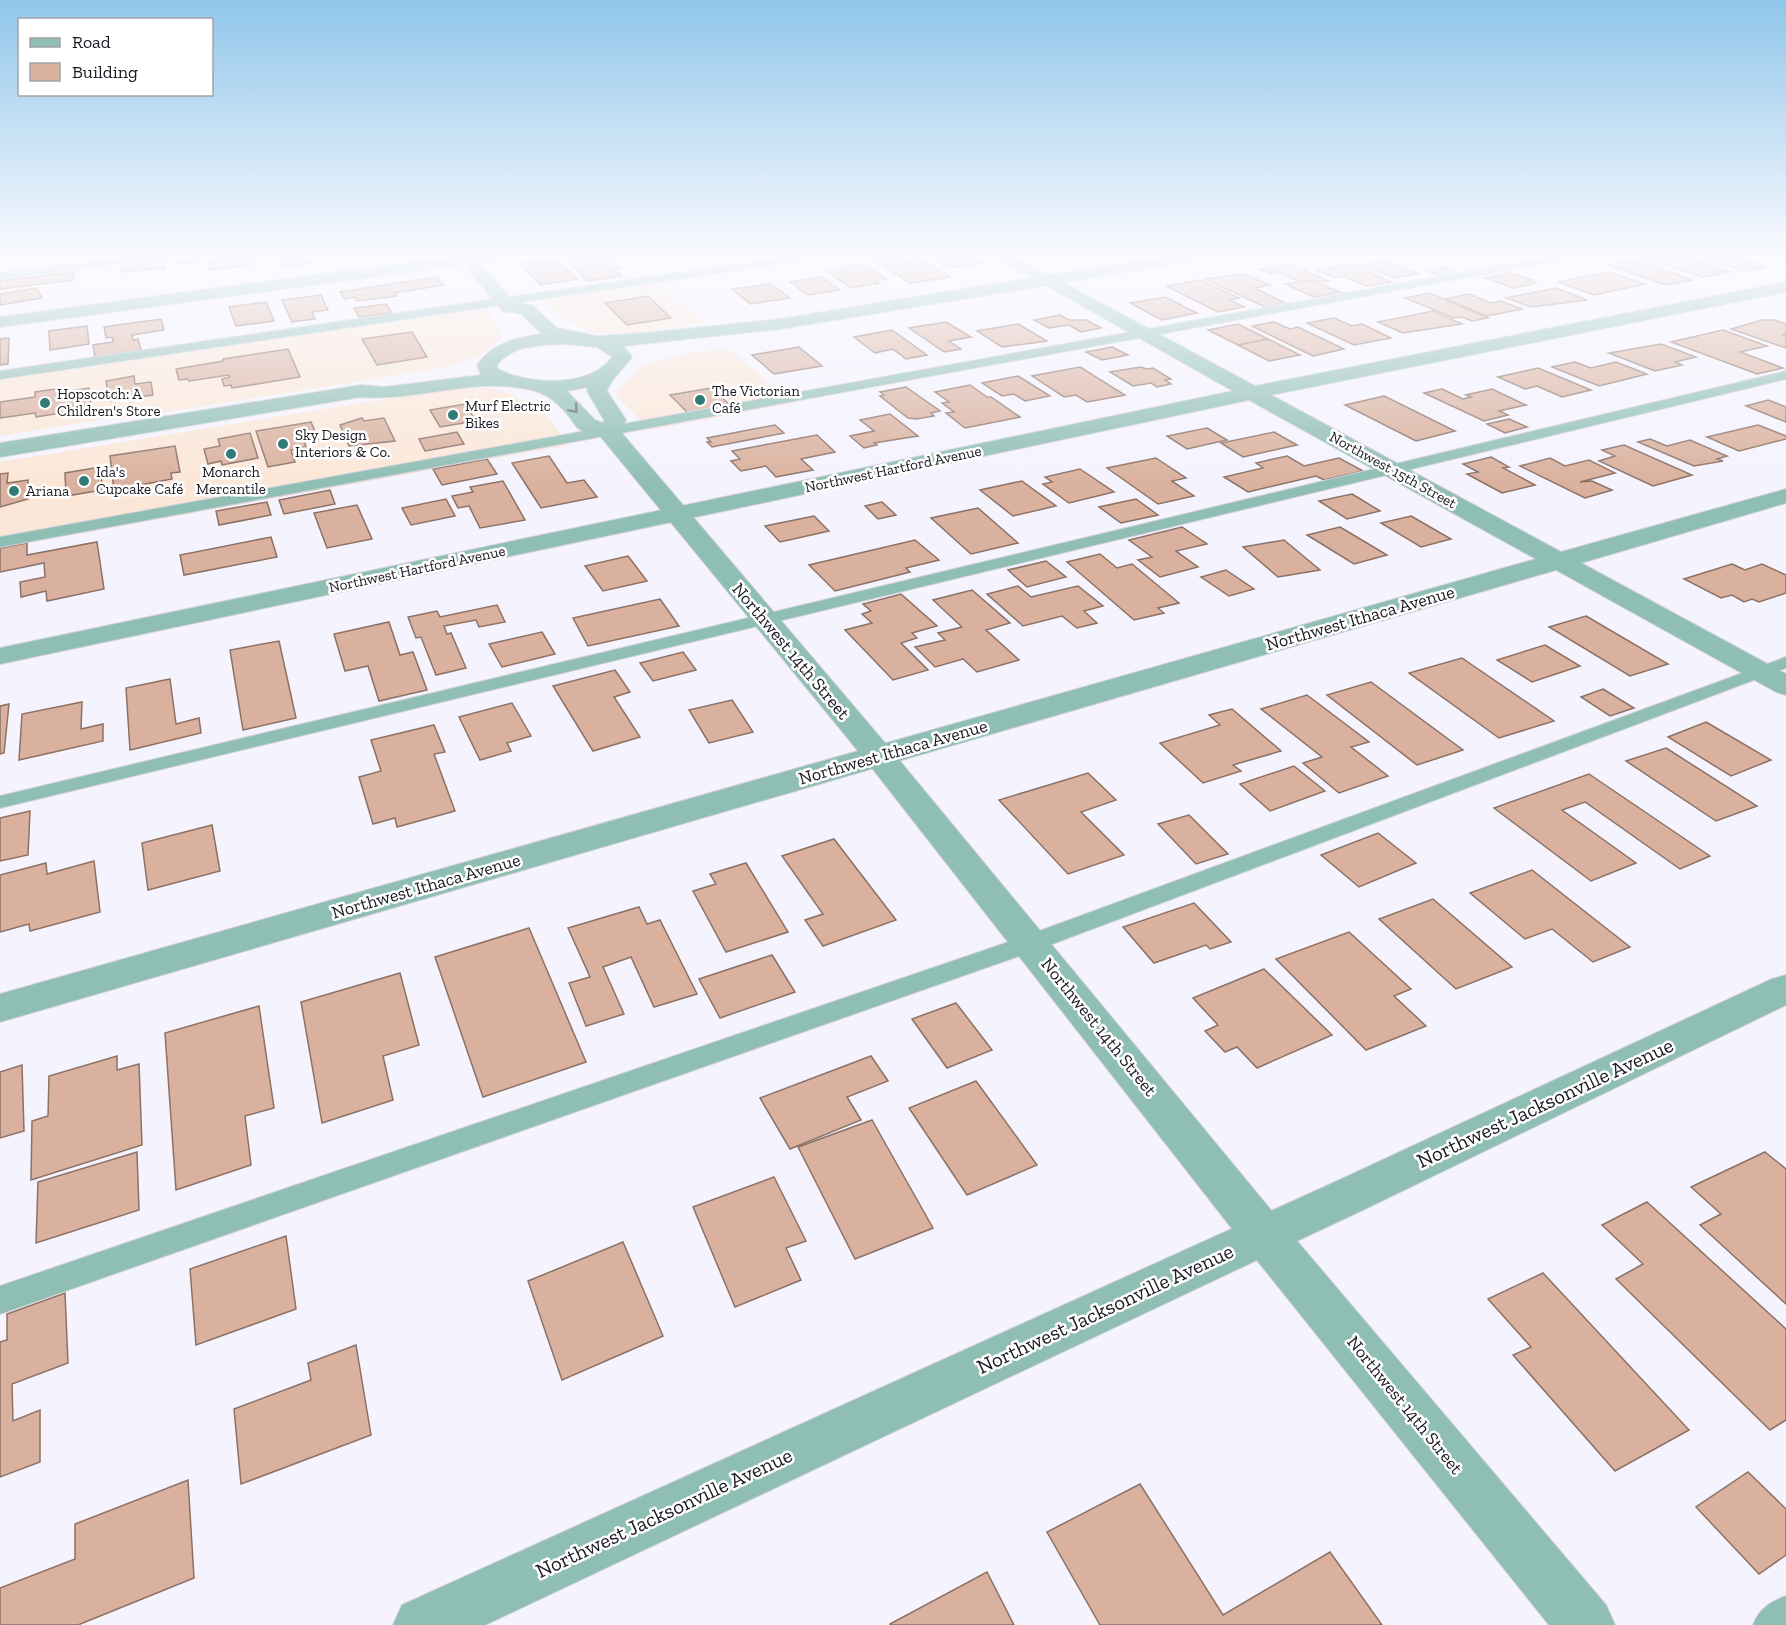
<svg xmlns="http://www.w3.org/2000/svg" width="1786" height="1625" font-family="'Zilla Slab',serif">
  <style>
    .commercial { fill: #fbe7d7 }
    .building { fill: #dab19e; stroke: #8c7165; stroke-width: 1.5 }
    .lines { fill: none; stroke-linecap: round; stroke-linejoin: round }
    .service-casing { stroke: #d2d0db; stroke-width: 2 }
    .minor-casing { stroke: #d2d0db; stroke-width: 2 }
    .tertiary-casing { stroke: #d2d0db; stroke-width: 2 }
    .service { fill: #8fbeb3; fill-rule: evenodd }
    .minor { fill: #8fbeb3; fill-rule: evenodd }
    .tertiary { fill: #8fbeb3; fill-rule: evenodd }
    .oneway { stroke: #546b6a }
    .poi-dot { fill: #317a77; stroke: #fff; stroke-width: 2 }
    .labels { text-anchor: middle; stroke-width: 5; stroke-linejoin: round; paint-order: stroke }
    .far-poi-label { font-size: 15px; fill: #191821; stroke: #fff; text-anchor: start }
    .far-street-label { font-size: 15px; fill: #191821; stroke: #fff }
    .street-label { font-size: 18px; fill: #191821; stroke: #fff }
    .near-street-label { font-size: 21px; fill: #191821; stroke: #fff }
  </style>
  <rect width="100%" height="100%" fill="#f5f3fe"/>
  <g class="commercial">
    <polygon points="649,276 705,322 634,334 589,332 565,320 534,294 537,292"/>
    <polygon points="482,300 502,337 482,355 447,367 135,417 104,419 0,436 0,370"/>
    <polygon points="727,348 794,403 650,430 615,395 624,383 640,368 672,356"/>
    <polygon points="466,386 501,390 539,407 570,445 0,548 0,462"/>
  </g>
  <g class="building">
    <polygon points="277,255 309,255 313,263 283,267"/>
    <polygon points="609,255 623,268 614,269 622,276 588,281 566,259"/>
    <polygon points="867,255 904,255 907,257 877,261"/>
    <polygon points="926,255 967,255 981,263 948,268"/>
    <polygon points="1666,255 1679,255 1731,272 1703,277 1647,259"/>
    <polygon points="1717,255 1730,255 1767,267 1743,271 1702,258"/>
    <polygon points="195,256 196,262 177,264 175,259"/>
    <polygon points="249,256 252,265 209,270 207,261"/>
    <polygon points="163,258 165,268 121,272 120,264"/>
    <polygon points="555,259 577,279 541,285 520,264"/>
    <polygon points="921,259 950,277 910,283 882,265"/>
    <polygon points="1634,260 1693,280 1665,285 1607,265"/>
    <polygon points="1386,261 1419,274 1394,278 1362,265"/>
    <polygon points="862,264 886,279 875,281 879,283 851,288 825,270"/>
    <polygon points="1289,264 1329,281 1300,282 1278,272 1271,274 1260,269"/>
    <polygon points="1351,264 1391,282 1366,286 1344,276 1335,278 1317,270"/>
    <polygon points="1443,267 1458,273 1441,276 1425,270"/>
    <polygon points="74,272 74,280 0,289 0,281"/>
    <polygon points="1609,272 1645,284 1594,295 1558,282"/>
    <polygon points="1510,273 1532,280 1529,281 1537,283 1513,288 1486,278"/>
    <polygon points="1244,274 1270,285 1254,288 1286,303 1265,307 1205,279"/>
    <polygon points="436,277 444,285 394,293 397,296 357,301 355,297 345,299 340,292"/>
    <polygon points="821,277 840,290 808,295 790,282"/>
    <polygon points="1200,280 1239,298 1230,300 1244,307 1218,312 1166,286"/>
    <polygon points="1312,280 1318,283 1340,292 1314,297 1285,284"/>
    <polygon points="771,284 790,298 750,304 732,289"/>
    <polygon points="36,288 42,298 0,305 0,294"/>
    <polygon points="1556,288 1587,300 1531,307 1506,298"/>
    <polygon points="1429,293 1488,318 1472,321 1462,317 1454,318 1405,298"/>
    <polygon points="1469,294 1491,303 1501,301 1522,309 1487,316 1445,299"/>
    <polygon points="321,295 328,310 312,312 315,319 292,322 282,300"/>
    <polygon points="648,296 671,318 627,325 605,303"/>
    <polygon points="1165,297 1197,313 1162,320 1130,303"/>
    <polygon points="266,302 274,321 236,326 229,307"/>
    <polygon points="386,304 392,313 359,317 354,308"/>
    <polygon points="1433,311 1462,324 1403,333 1378,322"/>
    <polygon points="1060,315 1069,320 1086,320 1101,328 1081,332 1069,325 1049,328 1034,320"/>
    <polygon points="1334,318 1352,326 1362,324 1391,338 1354,345 1307,323"/>
    <polygon points="161,319 164,330 132,335 133,340 138,339 141,350 95,357 93,345 113,342 112,337 106,338 104,327"/>
    <polygon points="1762,320 1774,320 1786,324 1786,334 1783,335 1786,336 1786,348 1731,329"/>
    <polygon points="946,322 971,337 949,341 961,349 944,352 909,328"/>
    <polygon points="1274,322 1290,329 1298,327 1344,349 1313,356 1252,326"/>
    <polygon points="1018,324 1047,341 1002,347 977,331"/>
    <polygon points="1238,324 1268,339 1238,345 1208,330"/>
    <polygon points="87,326 89,344 50,350 49,331"/>
    <polygon points="892,330 927,355 906,359 893,349 875,353 854,337"/>
    <polygon points="1723,330 1767,346 1740,352 1783,368 1757,374 1671,342"/>
    <polygon points="412,332 427,357 377,365 362,339"/>
    <polygon points="9,338 8,364 0,365 0,339"/>
    <polygon points="1268,339 1300,355 1269,361 1238,345"/>
    <polygon points="1661,344 1696,357 1675,362 1682,365 1655,371 1609,353"/>
    <polygon points="799,347 822,366 774,374 752,355"/>
    <polygon points="1112,347 1128,355 1102,360 1086,352"/>
    <polygon points="288,349 300,377 232,388 231,385 224,386 222,379 230,377 229,375 189,381 188,379 179,380 176,369 223,361 223,359"/>
    <polygon points="1575,362 1591,368 1616,362 1647,374 1599,386 1552,367"/>
    <polygon points="1080,367 1125,395 1087,402 1076,395 1064,397 1032,376"/>
    <polygon points="1141,367 1146,369 1153,368 1171,379 1165,380 1171,384 1157,387 1151,383 1133,386 1110,372"/>
    <polygon points="1538,368 1591,390 1562,397 1537,386 1525,389 1498,377"/>
    <polygon points="134,376 135,384 151,382 153,395 109,401 106,381"/>
    <polygon points="1018,376 1050,396 1025,401 1014,394 1002,396 982,383"/>
    <polygon points="970,385 987,397 991,397 1020,417 965,428 946,413 954,412 942,403 949,402 935,392"/>
    <polygon points="906,387 940,411 931,413 934,416 916,419 908,418 880,396 884,395 880,392"/>
    <polygon points="63,388 63,392 89,388 91,405 67,408 67,412 36,417 35,413 0,418 0,402 35,397 35,392"/>
    <polygon points="711,388 730,405 688,413 670,395"/>
    <polygon points="1442,389 1463,399 1471,397 1466,395 1492,389 1526,405 1499,411 1508,415 1484,421 1424,393"/>
    <polygon points="1384,396 1455,431 1416,441 1345,405"/>
    <polygon points="1768,400 1786,407 1786,422 1746,406"/>
    <polygon points="465,404 476,421 440,427 430,410"/>
    <polygon points="890,414 918,436 874,443 877,445 864,448 850,436 874,431 860,420"/>
    <polygon points="362,418 364,421 384,418 395,441 349,446 340,425"/>
    <polygon points="1509,419 1527,427 1505,433 1487,424"/>
    <polygon points="311,422 318,439 304,441 306,447 291,450 295,462 268,467 256,431"/>
    <polygon points="775,425 784,433 712,447 707,442 711,442 707,438"/>
    <polygon points="1758,425 1786,436 1786,439 1739,451 1707,437"/>
    <polygon points="1207,428 1227,440 1187,449 1167,436"/>
    <polygon points="457,432 464,444 425,451 419,439"/>
    <polygon points="1274,432 1297,445 1243,457 1221,443"/>
    <polygon points="250,433 258,458 222,465 221,461 208,464 204,449 220,446 218,439"/>
    <polygon points="817,435 835,452 801,459 813,470 776,477 766,466 741,471 731,461 740,459 732,451"/>
    <polygon points="1650,439 1667,446 1690,440 1727,456 1717,459 1723,461 1694,466 1638,442"/>
    <polygon points="1624,445 1692,475 1653,486 1599,461 1615,456 1602,450"/>
    <polygon points="175,446 180,472 171,473 172,479 114,490 110,456"/>
    <polygon points="549,456 567,483 584,480 597,497 541,508 512,463"/>
    <polygon points="1287,456 1304,466 1339,458 1363,471 1324,480 1316,476 1248,492 1224,477 1263,468 1256,463"/>
    <polygon points="1491,457 1509,467 1503,468 1535,485 1502,493 1467,474 1478,472 1463,464"/>
    <polygon points="1156,458 1186,478 1172,481 1194,496 1158,504 1107,468"/>
    <polygon points="1550,458 1565,466 1589,460 1615,473 1580,482 1592,481 1612,490 1585,498 1520,466"/>
    <polygon points="487,459 497,474 442,485 433,469"/>
    <polygon points="100,467 103,490 66,496 65,473"/>
    <polygon points="1080,469 1114,492 1069,503 1043,484 1052,482 1045,477"/>
    <polygon points="8,473 7,483 28,480 28,499 0,507 0,474"/>
    <polygon points="503,481 525,520 480,528 469,506 458,508 452,496 473,492 470,487"/>
    <polygon points="1022,481 1056,506 1013,516 980,490"/>
    <polygon points="330,490 335,504 284,514 279,500"/>
    <polygon points="1352,494 1380,511 1347,519 1319,501"/>
    <polygon points="446,499 455,516 411,525 402,508"/>
    <polygon points="1136,499 1158,515 1121,523 1099,507"/>
    <polygon points="267,502 271,515 219,525 216,511"/>
    <polygon points="882,502 896,515 878,519 865,506"/>
    <polygon points="357,505 372,539 327,548 314,513"/>
    <polygon points="978,508 1018,543 971,554 931,518"/>
    <polygon points="814,516 829,531 780,542 765,526"/>
    <polygon points="1411,516 1451,539 1421,547 1381,523"/>
    <polygon points="1182,527 1207,544 1176,551 1198,567 1160,577 1138,560 1152,557 1129,540"/>
    <polygon points="1340,527 1387,555 1354,564 1307,535"/>
    <polygon points="271,537 277,557 184,575 180,555"/>
    <polygon points="915,540 939,560 906,568 910,572 835,591 809,565"/>
    <polygon points="1284,540 1320,570 1278,577 1243,547"/>
    <polygon points="97,542 104,589 47,601 46,591 21,597 20,582 45,577 44,563 0,572 0,548 27,543 27,555"/>
    <polygon points="1100,554 1117,568 1132,564 1179,603 1158,608 1164,613 1134,620 1067,562"/>
    <polygon points="628,556 647,581 603,591 585,566"/>
    <polygon points="1046,561 1066,577 1027,587 1008,570"/>
    <polygon points="1732,564 1745,570 1762,564 1786,575 1786,593 1759,602 1752,599 1744,602 1732,595 1721,598 1684,579"/>
    <polygon points="1226,570 1254,589 1229,596 1201,577"/>
    <polygon points="1018,586 1031,597 1078,586 1103,606 1084,611 1097,623 1077,628 1062,616 1023,626 987,594"/>
    <polygon points="972,590 1010,623 986,630 1019,660 977,672 963,659 935,667 915,647 945,640 938,633 962,627 933,600"/>
    <polygon points="901,594 937,626 912,633 917,638 901,643 928,670 893,680 845,630 872,623 862,614 871,611 863,604"/>
    <polygon points="660,599 679,626 588,646 573,618"/>
    <polygon points="497,605 505,622 479,627 476,620 444,626 447,634 451,633 466,668 436,675 421,637 416,638 408,617 437,611 440,617"/>
    <polygon points="1586,616 1668,664 1630,676 1549,627"/>
    <polygon points="389,622 400,655 413,652 427,690 379,701 368,666 345,671 334,634"/>
    <polygon points="542,632 555,654 502,667 489,644"/>
    <polygon points="279,641 296,718 243,730 230,650"/>
    <polygon points="1545,645 1580,666 1532,682 1497,660"/>
    <polygon points="683,652 696,670 653,681 640,663"/>
    <polygon points="1462,658 1554,721 1499,738 1409,673"/>
    <polygon points="615,670 630,692 614,697 640,737 593,751 553,686"/>
    <polygon points="170,679 176,724 199,718 201,733 130,750 126,688"/>
    <polygon points="1371,682 1463,750 1417,765 1327,695"/>
    <polygon points="1603,689 1634,708 1610,716 1581,697"/>
    <polygon points="1307,695 1369,742 1351,747 1388,776 1339,793 1303,763 1322,757 1261,709"/>
    <polygon points="732,700 753,732 709,743 689,710"/>
    <polygon points="82,702 81,729 103,724 103,741 19,760 22,714"/>
    <polygon points="512,703 531,736 507,743 511,751 480,760 459,717"/>
    <polygon points="9,704 4,753 0,754 0,706"/>
    <polygon points="1232,709 1281,751 1233,765 1241,771 1203,783 1160,743 1220,725 1209,715"/>
    <polygon points="1706,722 1771,760 1731,776 1668,737"/>
    <polygon points="434,725 445,752 434,754 455,811 397,827 395,818 373,824 359,777 381,771 371,740"/>
    <polygon points="1666,748 1757,806 1716,821 1626,761"/>
    <polygon points="1294,766 1325,791 1270,811 1240,784"/>
    <polygon points="1088,773 1116,800 1081,812 1124,855 1068,874 999,800"/>
    <polygon points="1589,774 1710,856 1680,869 1585,802 1562,810 1636,863 1591,881 1494,808"/>
    <polygon points="30,811 28,855 0,861 0,818"/>
    <polygon points="1189,815 1228,854 1196,864 1158,824"/>
    <polygon points="212,825 220,871 148,890 142,843"/>
    <polygon points="1378,833 1416,863 1359,887 1321,855"/>
    <polygon points="834,839 896,920 823,946 805,920 823,914 782,856"/>
    <polygon points="94,861 100,912 30,931 29,924 0,932 0,875 46,863 47,874"/>
    <polygon points="746,863 788,932 726,952 693,891 716,884 710,874"/>
    <polygon points="1532,870 1630,947 1593,962 1552,929 1525,939 1470,893"/>
    <polygon points="1433,899 1512,967 1456,989 1379,919"/>
    <polygon points="1194,903 1231,942 1210,949 1206,945 1154,963 1123,927"/>
    <polygon points="639,907 647,924 660,920 697,994 654,1007 631,957 603,967 624,1014 586,1026 569,983 590,977 568,928"/>
    <polygon points="529,928 586,1062 483,1097 435,957"/>
    <polygon points="1349,932 1411,989 1394,996 1426,1026 1366,1050 1276,959"/>
    <polygon points="772,955 795,992 720,1018 699,979"/>
    <polygon points="1264,969 1332,1035 1257,1068 1237,1047 1225,1052 1205,1031 1218,1025 1193,998"/>
    <polygon points="400,973 419,1045 383,1056 393,1100 322,1123 301,1002"/>
    <polygon points="956,1003 992,1050 947,1068 912,1019"/>
    <polygon points="259,1006 274,1108 245,1116 251,1165 176,1190 165,1033"/>
    <polygon points="117,1056 117,1070 139,1064 142,1145 31,1180 32,1121 48,1116 49,1076"/>
    <polygon points="871,1056 888,1081 847,1097 861,1120 790,1149 760,1098"/>
    <polygon points="22,1065 24,1131 0,1138 0,1072"/>
    <polygon points="976,1081 1037,1165 967,1195 909,1108"/>
    <polygon points="872,1120 933,1228 855,1259 798,1147"/>
    <polygon points="137,1152 139,1210 36,1243 38,1182"/>
    <polygon points="1765,1152 1786,1169 1786,1304 1700,1225 1721,1214 1691,1187"/>
    <polygon points="774,1177 806,1241 786,1248 801,1280 735,1307 693,1207"/>
    <polygon points="1647,1202 1786,1329 1786,1420 1770,1430 1616,1279 1643,1264 1602,1225"/>
    <polygon points="286,1236 296,1309 196,1345 190,1269"/>
    <polygon points="623,1242 663,1336 562,1380 528,1281"/>
    <polygon points="1543,1273 1689,1430 1615,1471 1513,1355 1531,1347 1488,1299"/>
    <polygon points="65,1293 68,1363 12,1384 13,1421 40,1410 40,1462 0,1477 0,1342 7,1340 7,1314"/>
    <polygon points="356,1345 371,1435 241,1484 234,1409 311,1380 308,1363"/>
    <polygon points="1748,1472 1786,1509 1786,1555 1759,1574 1696,1507"/>
    <polygon points="188,1480 194,1578 78,1625 0,1625 0,1588 75,1559 75,1524"/>
    <polygon points="1140,1484 1223,1615 1330,1552 1382,1625 1100,1625 1047,1532"/>
    <polygon points="987,1572 1014,1625 890,1625 890,1624"/>
  </g>
  <g class="lines">
    <defs>
      <g id="service">
        <polygon points="141,255 172,255 167,258 0,279 0,273"/>
        <polygon points="798,255 825,255 820,258 0,379 0,371"/>
        <polygon points="1556,255 1579,255 1574,258 0,547 0,537"/>
        <polygon points="1786,371 1786,379 0,808 0,796"/>
        <polygon points="1786,657 1786,668 1039,949 0,1314 0,1286 1023,937"/>
        <path d="M 1786,1596 L 1786,1625 L 1753,1625 C 1759,1609 1770,1602 1786,1596 Z"/>
      </g>
      <g id="minor">
        <polygon points="463,255 508,255 500,260 0,327 0,317"/>
        <polygon points="992,255 1012,255 1255,386 1786,282 1786,292 1271,395 1561,552 1786,489 1786,503 1581,563 1786,674 1786,695 1776,692 1556,570 0,1022 0,994 1536,559 1249,400 0,664 0,648 1233,391"/>
        <polygon points="1771,255 1786,255 1786,262 1773,258"/>
        <polygon points="1786,975 1786,1005 1367,1208 485,1625 393,1625 402,1605 1335,1182 1772,979"/>
      </g>
      <path id="tertiary" d="M 456,255 L 473,255 L 514,302 L 532,305 L 557,328 L 597,336 L 644,333 L 780,319 L 1170,255 L 1208,255 L 1200,260 L 780,329 L 623,346 L 632,357 C 623,370 612,377 607,391 L 626,420 L 620,431 L 890,749 L 1280,1221 L 1606,1605 L 1615,1625 L 1549,1625 L 1248,1249 L 868,763 L 601,437 C 595,435 585,433 579,429 C 576,427 573,422 571,419 C 561,406 551,396 535,391 C 478,375 418,402 361,397 L 0,457 L 0,443 L 361,385 L 384,387 L 481,375 L 477,365 C 493,343 516,337 542,334 L 521,314 L 503,311 ZM 564,344 L 597,347 L 612,357 C 590,388 528,385 498,369 L 497,365 C 512,345 541,345 564,344 ZM 588,387 L 587,391 L 604,420 L 603,423 L 595,420 L 567,391 Z"/>
    </defs>
    <use href="#service" class="service-casing"/>
    <use href="#minor" class="minor-casing"/>
    <use href="#tertiary" class="tertiary-casing"/>
    <use href="#service" class="service"/>
    <use href="#minor" class="minor"/>
    <use href="#tertiary" class="tertiary"/>
  </g>
  <defs><path id="oneway-chevron" d="M-2-3.5L2.5 0L-2 3.5" fill="none" stroke-width="1.6" stroke-linecap="round" stroke-linejoin="round" transform="scale(1.5)"/></defs>
  <use class="oneway" href="#oneway-chevron" transform="translate(574 409) rotate(49)"/>
  <linearGradient id="sky" x2="0" y2="1"><stop stop-color="#90c6ea"/><stop offset="0.53" stop-color="#fafaff"/><stop offset="1" stop-color="#fafaff" stop-opacity="0"/></linearGradient>
  <rect width="1786" height="483" fill="url(#sky)"/>
  <g class="poi-dot">
    <circle cx="700" cy="400" r="6"/>
    <circle cx="45" cy="403" r="6"/>
    <circle cx="453" cy="415" r="6"/>
    <circle cx="283" cy="444" r="6"/>
    <circle cx="231" cy="454" r="6"/>
    <circle cx="84" cy="481" r="6"/>
    <circle cx="14" cy="491" r="6"/>
  </g>
  <g class="labels">
    <g class="far-poi-label">
      <text x="712" y="396">The Victorian<tspan x="712" dy="17">Café</tspan></text>
      <text x="57" y="399">Hopscotch: A<tspan x="57" dy="17">Children's Store</tspan></text>
      <text x="465" y="411">Murf Electric<tspan x="465" dy="17">Bikes</tspan></text>
      <text x="295" y="440">Sky Design<tspan x="295" dy="17">Interiors &amp; Co.</tspan></text>
      <text x="96" y="477">Ida's<tspan x="96" dy="17">Cupcake Café</tspan></text>
      <text x="231" y="477" text-anchor="middle">Monarch<tspan x="231" dy="17">Mercantile</tspan></text>
      <text x="26" y="496">Ariana</text>
    </g>
    <g class="far-street-label">
      <text transform="translate(893 469) rotate(-12)" y="5">Northwest Hartford Avenue</text>
      <text transform="translate(1393 470) rotate(29)" y="5">Northwest 15th Street</text>
      <text transform="translate(417 569) rotate(-12)" y="5">Northwest Hartford Avenue</text>
    </g>
    <g class="street-label">
      <text transform="translate(1360 618) rotate(-16)" y="6">Northwest Ithaca Avenue</text>
      <text transform="translate(791 651) rotate(50)" y="6">Northwest 14th Street</text>
      <text transform="translate(893 752) rotate(-16)" y="6">Northwest Ithaca Avenue</text>
      <text transform="translate(426 886) rotate(-16)" y="6">Northwest Ithaca Avenue</text>
      <text transform="translate(1099 1027) rotate(51)" y="6">Northwest 14th Street</text>
      <text transform="translate(1405 1405) rotate(51)" y="6">Northwest 14th Street</text>
    </g>
    <g class="near-street-label">
      <text transform="translate(1545 1103) rotate(-25)" y="7">Northwest Jacksonville Avenue</text>
      <text transform="translate(1105 1309) rotate(-25)" y="7">Northwest Jacksonville Avenue</text>
      <text transform="translate(664 1513) rotate(-25)" y="7">Northwest Jacksonville Avenue</text>
    </g>
  </g>
  <rect x="18" y="18" width="195" height="78" fill="#ffffff" stroke="#a3a3a6" stroke-width="1.5"/>
  <rect x="30" y="38" width="30" height="9" fill="#8fbeb3" stroke="#a3a3a6" stroke-width="1.5"/>
  <text x="72" y="48" font-size="18" fill="#191821">Road</text>
  <rect x="30" y="63" width="30" height="18" fill="#dab19e" stroke="#a3a3a6" stroke-width="1.5"/>
  <text x="72" y="78" font-size="18" fill="#191821">Building</text>
</svg>
